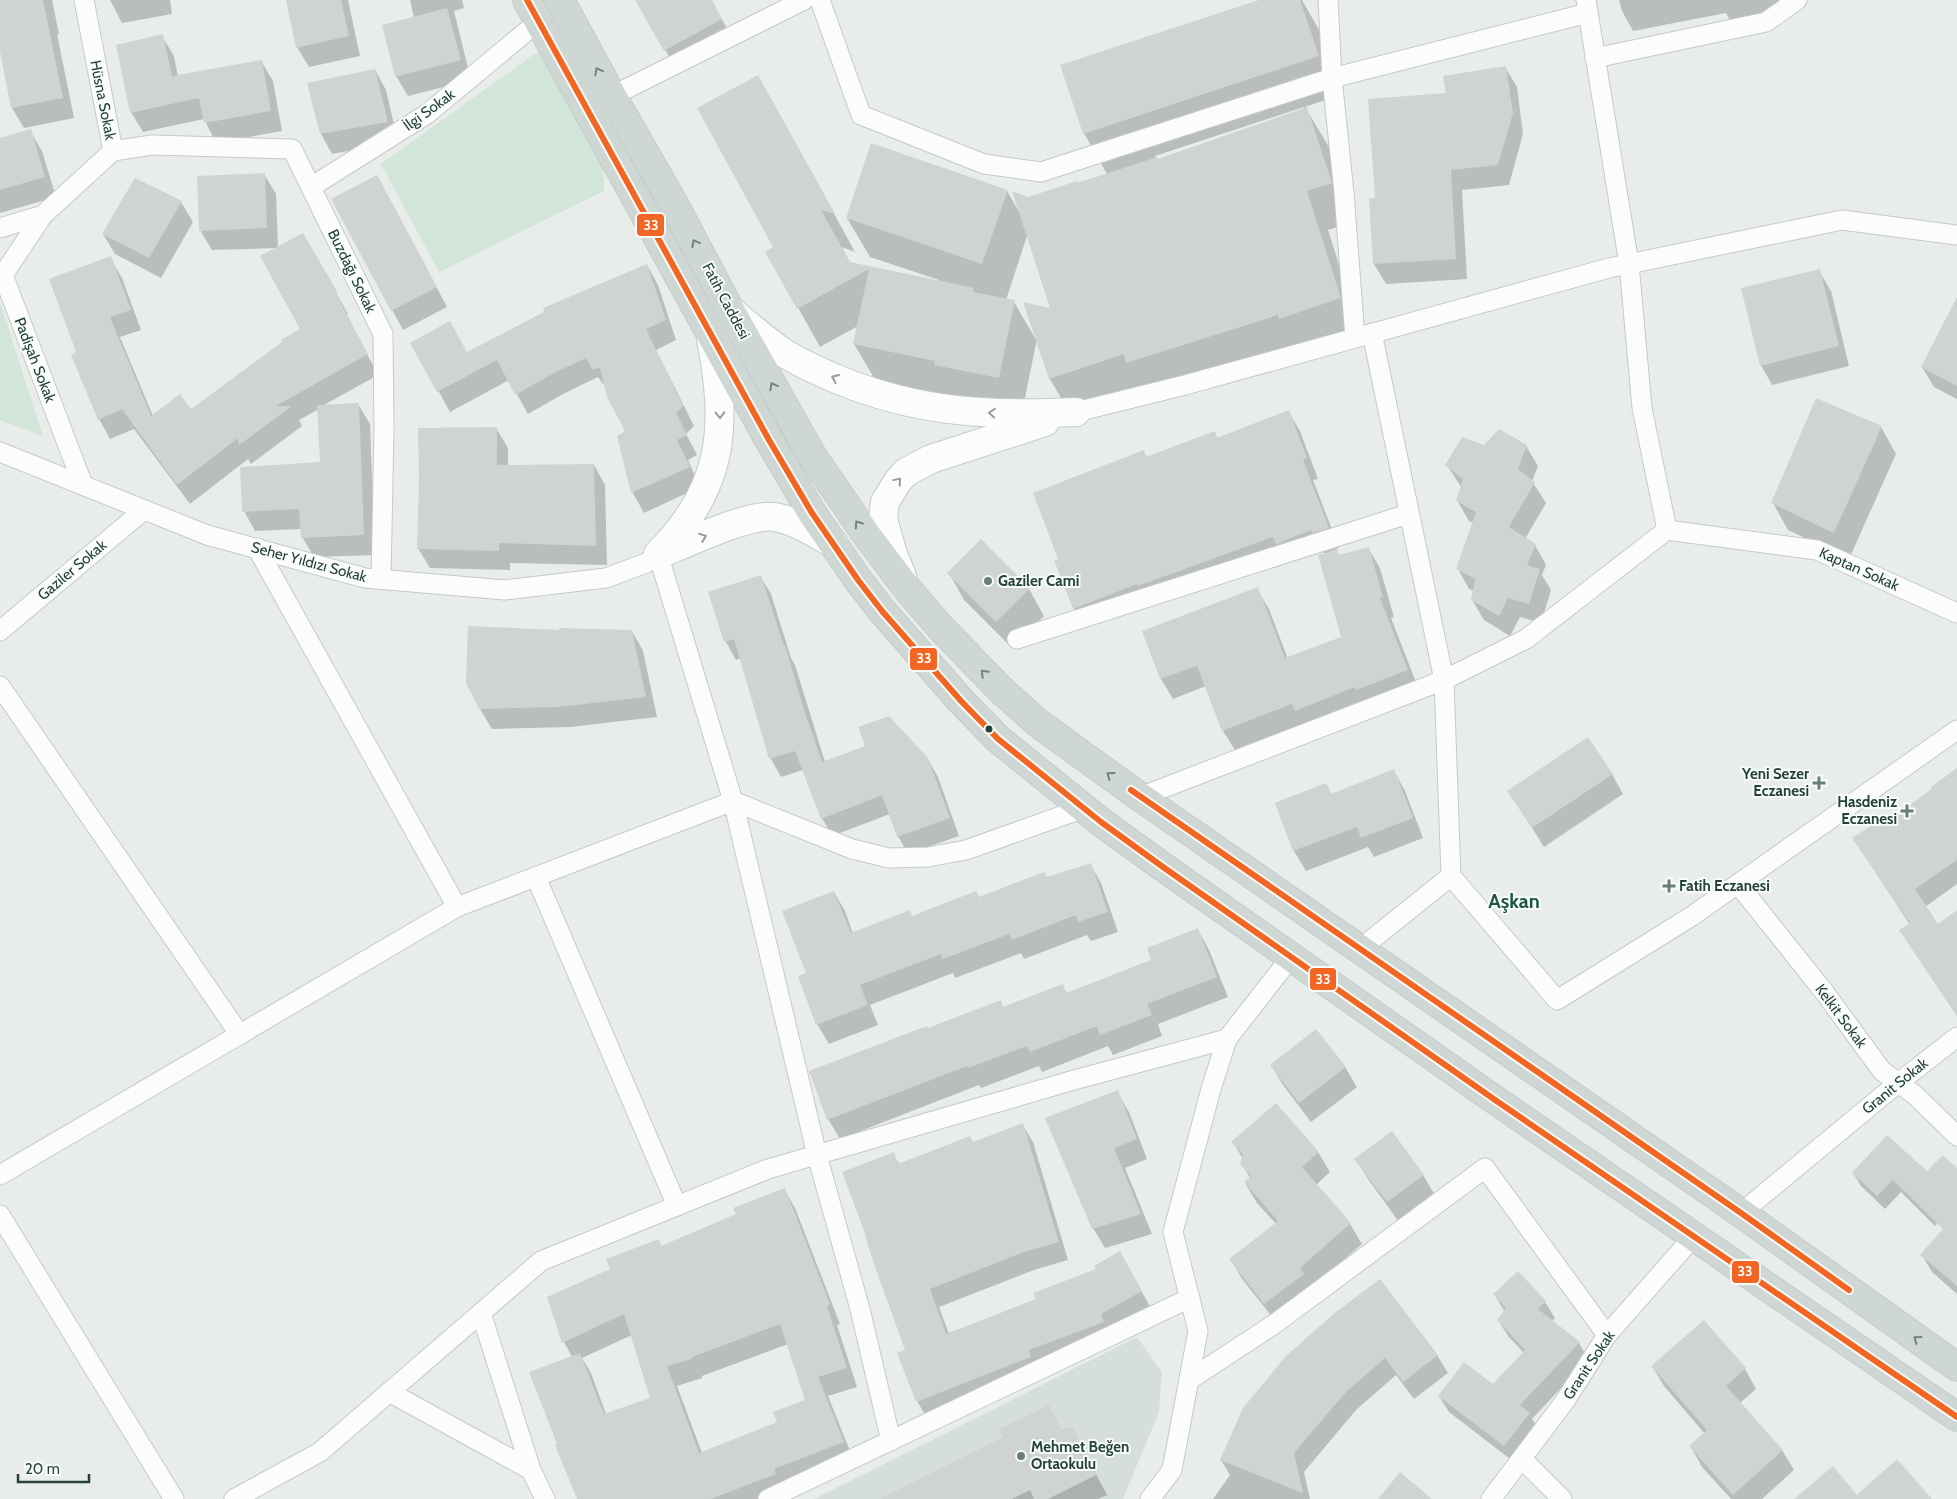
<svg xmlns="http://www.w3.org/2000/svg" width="1957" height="1499" font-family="Cabin,sans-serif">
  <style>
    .built { fill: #d6dedb }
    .green { fill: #d1e6d8 }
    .shadow { fill: #0003; fill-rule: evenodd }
    .building { fill: #cfd4d2; fill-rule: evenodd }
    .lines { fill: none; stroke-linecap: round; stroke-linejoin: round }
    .street-casing { stroke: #c5cac8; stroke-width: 21 }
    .secondary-casing { stroke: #c3cbc8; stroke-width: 30 }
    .primary-casing { stroke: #c3ccc9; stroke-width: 30 }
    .street { stroke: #fcfcfc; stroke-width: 19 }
    .secondary { stroke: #fcfcfc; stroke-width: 28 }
    .primary { stroke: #cfd7d5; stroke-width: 28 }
    .bus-1-casing { stroke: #f7fbf9; stroke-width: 10 }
    .bus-1 { stroke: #f26522; stroke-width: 6 }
    .oneway { stroke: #718580 }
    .oneway2 { stroke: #909f9b }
    .poi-dot { fill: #697e78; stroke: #f7fbf9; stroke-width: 2 }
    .bus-dot { fill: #24423a; stroke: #f7fbf9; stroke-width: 2 }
    .labels { text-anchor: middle; stroke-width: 4; stroke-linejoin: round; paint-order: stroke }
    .street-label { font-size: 15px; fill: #24423a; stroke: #f7fbf9 }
    .poi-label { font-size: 15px; font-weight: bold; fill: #24423a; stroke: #f7fbf9; text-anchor: start }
    .district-label { font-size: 20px; font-weight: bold; fill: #1f5548; stroke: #f7fbf9 }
    .line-badge { stroke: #f7fbf9; stroke-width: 2 }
    .badge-label { font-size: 14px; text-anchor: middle; font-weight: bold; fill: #fff }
  </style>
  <rect width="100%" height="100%" fill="#e8edeb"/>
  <polygon class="built" points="1137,1337 1162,1372 1159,1412 1123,1499 814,1499"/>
  <g class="green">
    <polygon points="540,50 603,162 604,191 439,272 381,164"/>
    <polygon points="0,302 43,436 0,420"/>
  </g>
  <g class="shadow">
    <polygon points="0,0 52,0 59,34 57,34 74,118 24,128 12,108 0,46"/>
    <polygon points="110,0 170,0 172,14 122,23"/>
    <polygon points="287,0 348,0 360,56 309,67 297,47"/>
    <polygon points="410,0 462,0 464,8 454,11 471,80 408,96 396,76 414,18"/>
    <polygon points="637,0 711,0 733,39 677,71"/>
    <path d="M 1262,0 L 1302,0 L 1318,28 L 1340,95 L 1305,107 L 1329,147 L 1353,222 L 1328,230 L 1362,337 L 1072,417 L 1050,379 L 1037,339 L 1021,417 L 877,383 L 854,344 L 858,326 L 820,347 L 767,252 L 775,248 L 780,115 L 855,252 L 842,247 L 850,264 L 939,282 L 939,280 L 870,257 L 847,218 L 1007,191 L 1018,210 L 1028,198 L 1107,174 L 1084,133 ZM 1304,107 L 1304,109 L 1157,160 L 1155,156 ZM 1027,236 L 1052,309 L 1035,338 L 1014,302 L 1006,300 Z"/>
    <polygon points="1619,0 1799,0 1788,9 1731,22 1726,13 1633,31 1622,11"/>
    <polygon points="162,36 174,56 178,77 261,61 273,81 282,131 216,143 204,119 143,132 131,112"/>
    <polygon points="1505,67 1517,87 1523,134 1509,185 1462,190 1467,279 1386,284 1374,264 1371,200 1376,199 1447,94"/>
    <polygon points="375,70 386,90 398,142 332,154 321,134 308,84"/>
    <polygon points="30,131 42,151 56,197 0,213 0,139"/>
    <polygon points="264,174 276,194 278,247 302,234 348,314 346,314 378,375 324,405 358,404 370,424 375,555 314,557 302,537 301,529 255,531 244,511 321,463 319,409 299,420 302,426 251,464 248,459 190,504 134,429 110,439 99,419 78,353 110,258 122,278 141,330 120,337 153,416 191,411 302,329 277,248 212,250 200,230"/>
    <polygon points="388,196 447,307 403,330 333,199"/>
    <polygon points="181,202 193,222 161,278 115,254 103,234"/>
    <polygon points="647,265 658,285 676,340 656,350 694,426 686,434 697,455 688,460 700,487 644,513 633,493 618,437 627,431 606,388 598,377 565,393 528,414 509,380 450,412 412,343 467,353"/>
    <polygon points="1819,271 1831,291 1849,366 1772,385 1761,365"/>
    <polygon points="1957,299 1957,399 1934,387 1922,367"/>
    <polygon points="1288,411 1300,431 1318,479 1313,480 1339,548 1335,549 1340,557 1368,548 1380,568 1394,617 1391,618 1419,690 1308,730 1304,724 1235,750 1223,731 1206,686 1173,699 1161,679 1143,632 1257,589 1269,609 1288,659 1343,637 1323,550 1288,563 1285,557 1149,604 1086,628 1074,608 1060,559 1143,452 1147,458 1214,432 1218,439"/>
    <polygon points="1881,427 1896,454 1849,559 1788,530 1773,503"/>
    <polygon points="496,428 508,448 508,467 594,465 605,485 607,565 510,563 510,570 430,568 418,548 420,479"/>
    <polygon points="1526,446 1538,466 1532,481 1546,503 1525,539 1535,545 1546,565 1542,575 1551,590 1541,623 1520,617 1510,636 1484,620 1472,600 1474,591 1469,589 1458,569 1474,523 1469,521 1457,500 1461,487 1447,465 1484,447"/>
    <polygon points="949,573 1029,589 1044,616 1012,648 964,600"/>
    <polygon points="760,576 771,594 791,658 795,665 825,762 866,746 927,758 938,777 959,836 908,854 898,836 890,814 832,836 822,818 803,770 781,777 771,759 741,658 736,660 726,642 710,593"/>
    <polygon points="560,631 632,631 643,651 657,717 570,727 492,729 480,709"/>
    <polygon points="1957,770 1957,884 1925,907 1938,925 1957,912 1957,1016 1901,931 1910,925 1854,839 1879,829 1934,790"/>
    <polygon points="1394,771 1405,791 1423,838 1374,857 1368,847 1306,871 1294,851 1276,803 1326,784 1332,795"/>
    <polygon points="1612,774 1623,794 1544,847 1509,791"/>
    <polygon points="1090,864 1101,883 1118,932 1091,941 1087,935 1024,959 1021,953 955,978 953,973 870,1005 878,1025 829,1044 817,1024 808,974 834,892 845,911 853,934 1047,879"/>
    <polygon points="1198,930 1209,950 1228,997 1158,1024 1162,1036 1113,1055 1108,1046 1042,1072 1039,1066 981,1088 979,1085 840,1139 828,1119 928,1030 1000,1002 1004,1008 1062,985 1067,994 1153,961"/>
    <polygon points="1271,1065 1345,1067 1357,1087 1311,1122 1283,1085"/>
    <polygon points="1117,1092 1129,1112 1147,1159 1125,1168 1152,1234 1105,1248 1093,1228"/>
    <polygon points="1022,1124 1033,1142 1068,1260 1034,1270 939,1307 949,1334 1130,1271 1152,1310 928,1420 917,1401 906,1351 893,1154 900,1165 973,1143"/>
    <polygon points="1233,1142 1318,1152 1330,1172 1316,1185 1350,1224 1362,1244 1311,1288 1277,1323 1242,1279 1231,1259 1276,1224 1257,1203 1245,1183 1250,1178 1242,1164 1243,1159"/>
    <polygon points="1356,1159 1423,1175 1435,1195 1399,1222 1368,1179"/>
    <polygon points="1957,1170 1957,1200 1935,1226 1901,1192 1885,1209 1861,1186 1853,1173 1927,1173"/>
    <path d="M 784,1189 L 795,1208 L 840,1324 L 837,1325 L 857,1387 L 828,1396 L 854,1461 L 771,1499 L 579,1499 L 558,1445 L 572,1357 L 564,1342 L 612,1269 L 658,1240 L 662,1247 L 737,1215 ZM 632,1335 L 652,1398 L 606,1414 L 591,1373 L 582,1358 ZM 788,1344 L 806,1401 L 779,1423 L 702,1453 L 677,1386 L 702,1378 L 702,1376 Z"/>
    <polygon points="1957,1222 1957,1294 1932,1272 1922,1255"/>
    <polygon points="1518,1272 1545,1302 1555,1318 1552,1321 1579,1343 1588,1359 1532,1419 1539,1430 1514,1462 1449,1412 1439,1396 1493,1386 1524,1353 1508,1336 1498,1320 1505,1312 1494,1294"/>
    <polygon points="1337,1313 1437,1355 1448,1373 1414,1399 1396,1375 1356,1410 1304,1472 1310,1499 1213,1499 1230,1475 1221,1460"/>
    <polygon points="1652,1366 1745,1369 1756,1389 1740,1403 1782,1450 1794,1470 1762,1499 1731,1499 1702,1467 1691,1447 1705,1434 1664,1386"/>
    <polygon points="1071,1427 1107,1495 1098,1499 882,1499"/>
  </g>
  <g class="building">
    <polygon points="0,0 43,0 63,98 11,108 0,52"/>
    <polygon points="286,0 341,0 349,36 296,48"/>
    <polygon points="635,0 712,0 722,19 664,51"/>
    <polygon points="1259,0 1300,0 1319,56 1083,134 1060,65"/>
    <polygon points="447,8 461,60 395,77 382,25"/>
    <polygon points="163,34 172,76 262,60 271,111 204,123 199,98 130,113 116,45"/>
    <polygon points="1506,66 1513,113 1498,165 1451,170 1456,259 1373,264 1369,198 1375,198 1368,99 1446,93 1443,76"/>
    <polygon points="375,69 388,122 320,134 307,83"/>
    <polygon points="758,75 835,214 821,210 850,262 974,288 973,292 1015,300 999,378 934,365 935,361 853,344 869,269 797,309 765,252 773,247 697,108"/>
    <polygon points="1307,107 1332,183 1307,191 1341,298 1279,319 1278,315 1126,363 1124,354 1049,379 1023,302 1050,308 1012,191 1028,197 1077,181 1078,183 1157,157 1158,159"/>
    <polygon points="31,129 45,177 0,190 0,138"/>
    <polygon points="871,143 1008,190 982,264 846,218"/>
    <polygon points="265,173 267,228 199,231 197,176"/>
    <polygon points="377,175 437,287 391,311 331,199"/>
    <polygon points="135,178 182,201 149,258 102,234"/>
    <polygon points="303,233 338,293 336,294 368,354 276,406 292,406 239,445 238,438 177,485 122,409 98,420 71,355 76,352 49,279 111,256 131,310 110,317 151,416 180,394 191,409 282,342 281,340 300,329 260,256"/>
    <polygon points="647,264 666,320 646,329 683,406 676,413 687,435 677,440 690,467 631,493 617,436 625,431 607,397 600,368 592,369 586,358 554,373 515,395 497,360 437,392 410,343 450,321 467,352 544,312 543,308"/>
    <polygon points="1820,269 1839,346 1760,366 1741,288"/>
    <polygon points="1957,297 1957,386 1921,367"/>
    <polygon points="1816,398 1882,426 1834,533 1771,503"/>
    <polygon points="359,403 364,535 301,538 299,509 242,512 240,467 320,462 317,405"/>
    <polygon points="1289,410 1307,458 1303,460 1329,528 1312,533 1311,530 1276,544 1273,537 1138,586 1137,584 1073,609 1054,560 1058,559 1033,493 1144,450 1146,457 1215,431 1217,438"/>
    <polygon points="497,427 497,465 594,464 596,546 499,543 499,551 417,549 419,479 418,428"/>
    <polygon points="1499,429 1527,445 1518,469 1535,482 1509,527 1536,544 1527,565 1540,569 1529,604 1508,598 1499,616 1471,600 1475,579 1456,569 1476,512 1456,501 1463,479 1445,465 1462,437 1484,445"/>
    <polygon points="981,539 1030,588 996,622 947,573"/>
    <polygon points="1369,547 1383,597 1380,598 1408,670 1356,690 1355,687 1295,711 1292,704 1222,731 1197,666 1160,679 1142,631 1258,587 1285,658 1341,637 1318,555 1337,549 1339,555"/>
    <polygon points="761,575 784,646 785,645 804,710 822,762 865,746 858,727 889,716 928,758 950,818 897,837 882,795 821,819 795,751 769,759 734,639 724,642 708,592"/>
    <polygon points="468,626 559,630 559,628 632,630 646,697 558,707 479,709 466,683"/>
    <polygon points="1588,737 1613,774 1532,828 1507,791"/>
    <polygon points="1957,768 1957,860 1915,889 1938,924 1957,910 1957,1016 1899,930 1910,923 1852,838 1876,823 1879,827 1932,789 1931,787"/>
    <polygon points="1394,769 1413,818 1361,838 1357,827 1293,851 1275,803 1326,783 1331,794"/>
    <polygon points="1091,863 1108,912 1078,922 1076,915 1012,940 1009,934 943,959 941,954 860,985 868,1005 816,1025 798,976 806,973 782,911 834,891 851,933 910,910 912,916 976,891 979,897 1044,872 1047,877"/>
    <polygon points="1198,928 1217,977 1147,1004 1152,1015 1100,1035 1097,1026 1030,1052 1027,1046 968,1068 967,1066 827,1120 809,1071 927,1026 928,1028 1001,1000 1003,1007 1063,984 1066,993 1151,960 1147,948"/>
    <polygon points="1316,1029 1346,1067 1299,1103 1270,1065"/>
    <polygon points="1118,1090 1137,1139 1114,1148 1141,1214 1092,1229 1045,1118"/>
    <polygon points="1276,1103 1319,1152 1302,1167 1351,1223 1300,1268 1304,1274 1264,1304 1229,1259 1278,1221 1244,1182 1251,1176 1240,1164 1243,1154 1231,1142"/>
    <polygon points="1023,1123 1059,1242 1024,1252 930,1289 946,1334 1036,1299 1033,1293 1096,1269 1094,1266 1120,1251 1142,1291 1101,1314 1104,1322 1029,1350 1031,1357 916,1402 897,1353 905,1350 875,1267 865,1236 866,1236 842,1172 894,1152 898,1164 970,1136 973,1142"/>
    <polygon points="1392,1131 1424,1175 1387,1202 1354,1159"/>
    <polygon points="1887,1135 1927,1171 1943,1155 1957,1168 1957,1286 1920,1255 1943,1229 1893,1180 1877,1196 1852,1173"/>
    <path d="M 785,1188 L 830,1304 L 827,1306 L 847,1368 L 818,1377 L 844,1442 L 774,1469 L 776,1474 L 711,1499 L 577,1499 L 555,1445 L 557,1444 L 529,1372 L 580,1353 L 604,1414 L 650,1398 L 624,1314 L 562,1343 L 547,1297 L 610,1269 L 606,1259 L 659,1239 L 661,1246 L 736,1214 L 733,1208 ZM 780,1324 L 805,1400 L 773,1412 L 777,1422 L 699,1453 L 667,1366 L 692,1359 L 692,1357 Z"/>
    <polygon points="1518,1271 1546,1301 1538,1309 1580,1342 1520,1405 1530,1413 1504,1446 1438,1396 1464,1362 1493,1384 1525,1350 1497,1320 1506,1308 1493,1294"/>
    <polygon points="1380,1279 1438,1355 1403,1382 1385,1358 1346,1392 1294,1453 1303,1493 1220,1460 1243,1408 1286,1356 1336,1312"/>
    <polygon points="1704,1320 1746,1368 1726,1386 1783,1450 1733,1495 1689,1446 1707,1430 1651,1366"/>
    <polygon points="1049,1405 1062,1431 1072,1426 1096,1475 1048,1499 1034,1499 1030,1490 1012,1499 879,1499 1003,1437 999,1429"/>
    <polygon points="1897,1459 1932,1499 1794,1499 1833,1466 1857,1495"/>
    <polygon points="1400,1472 1432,1499 1378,1499"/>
  </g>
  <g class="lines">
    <defs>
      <g id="street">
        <polyline points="820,0 861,115 984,164 1041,172 1332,78 1344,193 1355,338"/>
        <polyline points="1328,0 1332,78 1588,13"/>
        <polyline points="1595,58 1766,22 1797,0"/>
        <polyline points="612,96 804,0"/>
        <polyline points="113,151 152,145 292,149 383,334 384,429 381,579"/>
        <polyline points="311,187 427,114 539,21"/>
        <polyline points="43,215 3,275 83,485"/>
        <polyline points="0,228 43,215 113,151 84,0"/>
        <polyline points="1076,412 1185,385 1609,268 1842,220 1957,235"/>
        <polyline points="0,452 207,535 365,578 505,590 606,578 646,563 658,554 733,801 852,849 889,858 928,857 966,850 1084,808"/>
        <polyline points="1667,530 1817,550 1957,613"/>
        <polyline points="0,631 144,510"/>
        <polyline points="1017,639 1408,514"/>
        <polyline points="0,686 240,1035"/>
        <polyline points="1140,797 1444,680 1526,639 1667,530 1642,408 1629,264 1586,0"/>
        <polyline points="1451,876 1557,1000 1692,916 1957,730"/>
        <polyline points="536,877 677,1206"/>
        <polyline points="1738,884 1825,993 1882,1071 1915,1095 1957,1136"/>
        <polyline points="457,907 733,801 817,1155 860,1309 891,1441"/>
        <polyline points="1360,949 1451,876 1444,680 1372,333"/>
        <polyline points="0,1175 457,907 257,548"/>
        <polyline points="1741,1213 1898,1083 1957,1037"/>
        <polyline points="0,1215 174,1499"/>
        <polyline points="481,1313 531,1470 545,1499"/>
        <polyline points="1189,1380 1273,1325 1485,1168 1607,1335"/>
        <polyline points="389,1392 531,1470"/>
        <polyline points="1522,1459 1562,1499"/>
        <polyline points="234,1499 320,1452 541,1261 768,1169 1074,1080 1227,1039"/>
        <polyline points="768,1499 1190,1298"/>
        <polyline points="1150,1499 1172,1470 1198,1331 1173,1232 1211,1089 1227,1039 1291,957"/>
        <polyline points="1491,1499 1565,1401 1607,1335 1694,1236"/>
      </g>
      <g id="secondary">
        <path d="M 730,310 C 747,324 764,339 781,351 C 799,363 820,372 839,380 C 919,413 991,416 1076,412"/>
        <path d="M 662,553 C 688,543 749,513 774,517 C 795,520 816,534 834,544"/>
        <path d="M 658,554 C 724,488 728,427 711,339"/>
        <polyline points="902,576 893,554 883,519 885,502 898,481 906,472 931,459 1045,422"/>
      </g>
      <g id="primary">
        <polyline points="527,0 769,440 812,513 858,580 882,611 961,701 998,739 1101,822 1163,867 1498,1102 1957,1417"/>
        <polyline points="560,0 612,96 675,206 730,310 813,457 868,537 909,591 941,628 1000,689 1038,723 1140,797 1741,1213 1957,1367"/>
      </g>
    </defs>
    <use href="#street" class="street-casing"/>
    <use href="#secondary" class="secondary-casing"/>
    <use href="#primary" class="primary-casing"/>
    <use href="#street" class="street"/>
    <use href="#secondary" class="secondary"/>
    <use href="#primary" class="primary"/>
    <defs>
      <g id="bus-1">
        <polyline points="527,0 769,440 812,513 858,580 882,611 961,701 998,739 1101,822 1163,867 1498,1102 1957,1417"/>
        <polyline points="1131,790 1741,1213 1849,1290"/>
      </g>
    </defs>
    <use href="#bus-1" class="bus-1-casing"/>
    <use href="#bus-1" class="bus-1"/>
  </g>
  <defs><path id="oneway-chevron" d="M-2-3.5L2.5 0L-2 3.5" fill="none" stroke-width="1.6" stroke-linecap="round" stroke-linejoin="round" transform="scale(1.25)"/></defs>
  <g class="oneway">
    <use href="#oneway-chevron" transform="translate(598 71) rotate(-118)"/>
    <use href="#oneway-chevron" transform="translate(695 243) rotate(-118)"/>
    <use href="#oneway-chevron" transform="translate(773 386) rotate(-119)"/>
    <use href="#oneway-chevron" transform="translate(858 524) rotate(-125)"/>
    <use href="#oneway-chevron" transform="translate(984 673) rotate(-135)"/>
    <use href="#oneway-chevron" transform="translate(1110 775) rotate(-144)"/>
    <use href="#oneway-chevron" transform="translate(1917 1339) rotate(-144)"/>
  </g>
  <g class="oneway2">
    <use href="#oneway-chevron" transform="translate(835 378) rotate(-157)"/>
    <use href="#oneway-chevron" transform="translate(992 413) rotate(-176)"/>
    <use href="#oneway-chevron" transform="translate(720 415) rotate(89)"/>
    <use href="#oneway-chevron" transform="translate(898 481) rotate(-50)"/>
    <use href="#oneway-chevron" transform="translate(703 537) rotate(-21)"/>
  </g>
  <g class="poi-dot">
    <circle cx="988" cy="581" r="5"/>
    <path d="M1816.5 775.5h5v5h5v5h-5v5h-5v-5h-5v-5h5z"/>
    <path d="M1904.5 803.5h5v5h5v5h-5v5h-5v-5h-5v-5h5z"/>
    <path d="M1666.5 878.5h5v5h5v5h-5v5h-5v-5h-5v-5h5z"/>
    <circle cx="1021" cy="1456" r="5"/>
  </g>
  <circle class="bus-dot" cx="989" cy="729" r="4.5"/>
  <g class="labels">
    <g class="street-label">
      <text transform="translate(103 100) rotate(79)" y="5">Hüsna Sokak</text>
      <text transform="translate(429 110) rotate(-36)" y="5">İlgi Sokak</text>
      <text transform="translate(352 271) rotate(64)" y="5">Buzdağı Sokak</text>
      <text transform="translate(726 301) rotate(62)" y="5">Fatih Caddesi</text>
      <text transform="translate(35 360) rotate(69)" y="5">Padişah Sokak</text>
      <text transform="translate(309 562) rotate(15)" y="5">Seher Yıldızı Sokak</text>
      <text transform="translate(1859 569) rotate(24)" y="5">Kaptan Sokak</text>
      <text transform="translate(72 570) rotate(-40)" y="5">Gaziler Sokak</text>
      <text transform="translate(1841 1016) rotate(53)" y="5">Kelkit Sokak</text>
      <text transform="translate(1895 1086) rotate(-39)" y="5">Granit Sokak</text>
      <text transform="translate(1589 1365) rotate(-56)" y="5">Granit Sokak</text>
    </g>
    <g class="poi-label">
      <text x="998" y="586">Gaziler Cami</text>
      <text x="1809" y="779" text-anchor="end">Yeni Sezer<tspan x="1809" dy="17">Eczanesi</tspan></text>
      <text x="1897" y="807" text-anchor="end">Hasdeniz<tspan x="1897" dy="17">Eczanesi</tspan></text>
      <text x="1679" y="891">Fatih Eczanesi</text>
      <text x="1031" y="1452">Mehmet Beğen<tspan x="1031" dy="17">Ortaokulu</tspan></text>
    </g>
    <g class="district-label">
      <text x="1514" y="908">Aşkan</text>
    </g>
  </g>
  <g class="line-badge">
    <rect x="636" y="213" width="29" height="24" rx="5" fill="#f26522"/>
    <rect x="909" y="647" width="29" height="24" rx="5" fill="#f26522"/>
    <rect x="1309" y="967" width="28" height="24" rx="5" fill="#f26522"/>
    <rect x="1731" y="1260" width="29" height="24" rx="5" fill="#f26522"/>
  </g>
  <g class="badge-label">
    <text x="651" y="230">33</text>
    <text x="924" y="663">33</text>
    <text x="1323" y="984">33</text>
    <text x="1745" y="1276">33</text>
  </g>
  <path d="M18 1474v8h71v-8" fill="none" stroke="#24423a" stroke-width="2.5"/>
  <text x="25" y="1474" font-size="15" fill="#24423a" stroke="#f7fbf9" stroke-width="4" paint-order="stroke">20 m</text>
</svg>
